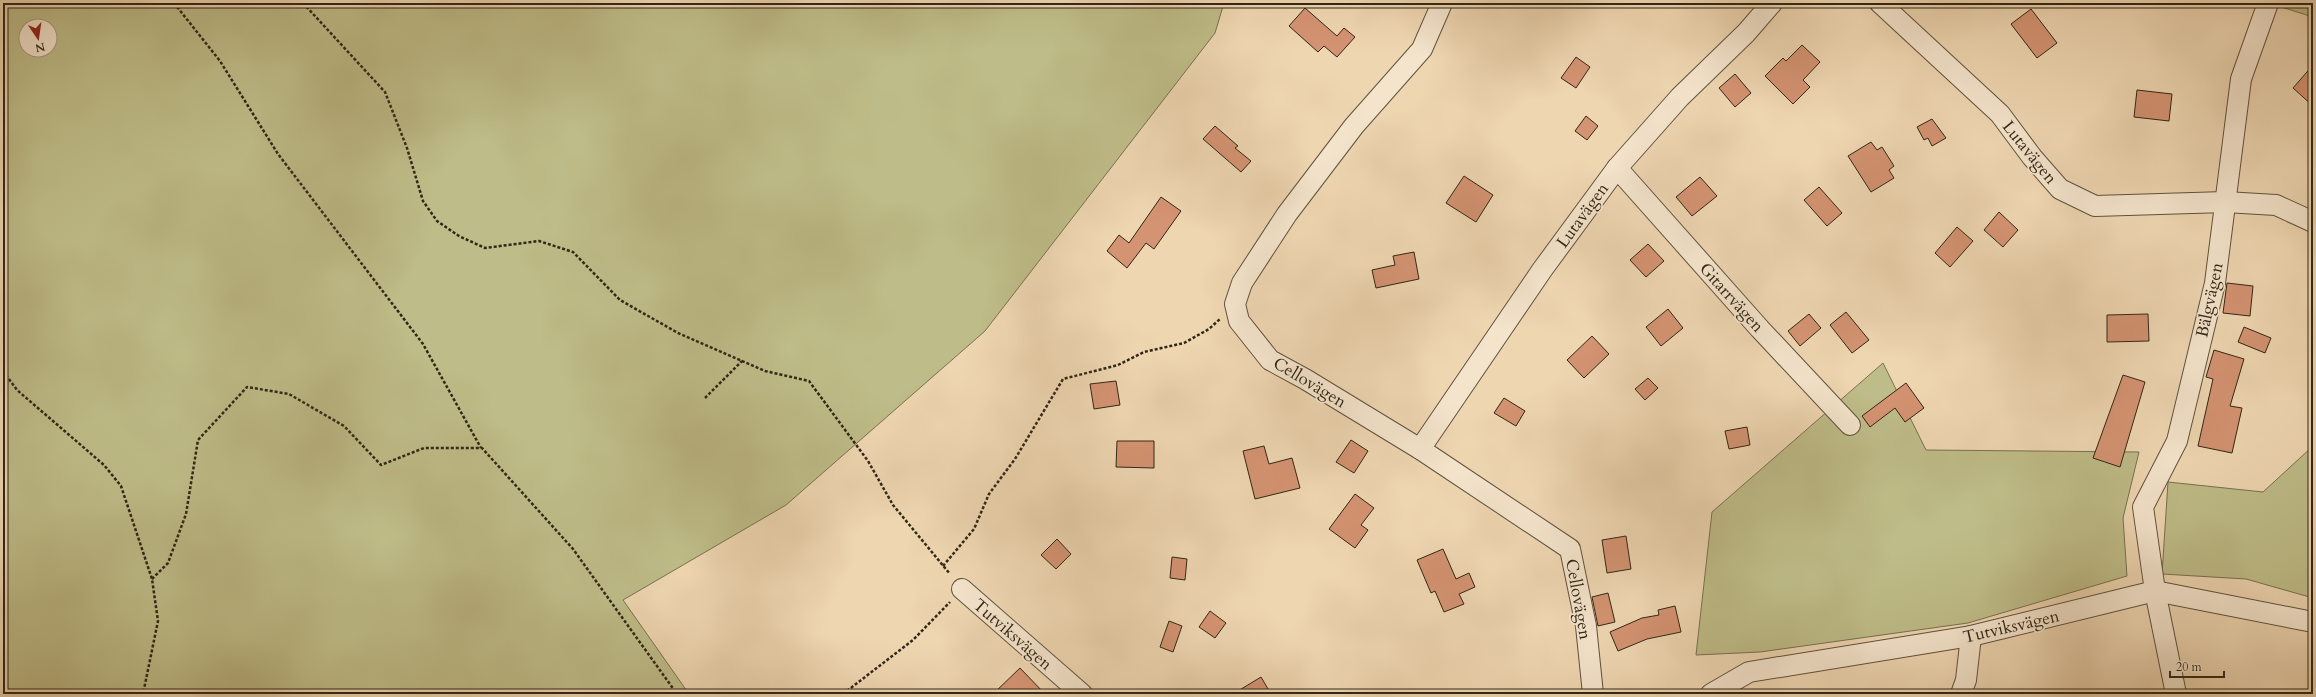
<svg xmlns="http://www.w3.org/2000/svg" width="2316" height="697" font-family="Cardo,serif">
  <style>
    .green { fill: #bebc88; stroke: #78714f; fill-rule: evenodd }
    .building { fill: #d49372; stroke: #312616 }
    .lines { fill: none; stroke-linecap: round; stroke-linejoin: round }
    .street-casing { stroke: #60523d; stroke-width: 22 }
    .path { stroke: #312616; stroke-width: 2.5; stroke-dasharray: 3 2; stroke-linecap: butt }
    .street { stroke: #f4e4cc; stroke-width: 20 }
    .labels { text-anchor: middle; stroke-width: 3.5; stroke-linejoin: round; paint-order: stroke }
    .street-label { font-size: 17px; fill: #312616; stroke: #f4e4cc }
  </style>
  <rect width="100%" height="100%" fill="#eed6b1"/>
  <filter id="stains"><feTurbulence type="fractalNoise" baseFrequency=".005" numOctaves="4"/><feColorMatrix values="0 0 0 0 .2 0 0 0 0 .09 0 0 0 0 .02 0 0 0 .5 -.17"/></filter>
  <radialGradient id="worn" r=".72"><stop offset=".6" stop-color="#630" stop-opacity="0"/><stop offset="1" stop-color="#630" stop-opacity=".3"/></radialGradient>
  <g class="green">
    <path d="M 3,3 L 1224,3 L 1215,33 L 985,331 L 786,505 L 623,600 L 689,694 L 3,694 ZM 26,26 L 50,26 L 50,50 L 26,50 Z"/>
    <polygon points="2279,3 2313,3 2313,17 2278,6"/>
    <polygon points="1883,363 1926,450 2139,452 2123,518 2127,576 1968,623 1760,652 1696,655 1712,512"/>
    <polygon points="2313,446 2313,598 2246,579 2162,574 2168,482 2263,492"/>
  </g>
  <g class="building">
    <polygon points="1305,8 1337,36 1344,28 1355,37 1337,57 1324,46 1318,52 1289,26"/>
    <polygon points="2031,9 2057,43 2037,58 2011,24"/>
    <polygon points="1802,45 1820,62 1803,80 1810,87 1793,104 1765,76 1783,58 1786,61"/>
    <polygon points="1576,57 1590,67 1576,88 1561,78"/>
    <polygon points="2313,65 2313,106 2293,88"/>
    <polygon points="1735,74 1751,93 1735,107 1719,88"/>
    <polygon points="2137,90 2172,94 2169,121 2134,117"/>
    <polygon points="1586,116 1598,126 1587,140 1575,131"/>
    <polygon points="1932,119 1946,138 1932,146 1928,138 1924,140 1917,127"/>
    <polygon points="1215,126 1238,146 1235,148 1251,161 1241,172 1203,139"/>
    <polygon points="1871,142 1877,150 1882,147 1894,166 1889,170 1894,178 1871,192 1848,156"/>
    <polygon points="1464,176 1493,195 1476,222 1446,203"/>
    <polygon points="1700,177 1717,196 1692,216 1676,197"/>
    <polygon points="1819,187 1842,213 1827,226 1804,200"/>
    <polygon points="1161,197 1181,211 1154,249 1146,243 1127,268 1107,251 1119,235 1129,243"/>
    <polygon points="1999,212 2018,230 2003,247 1984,230"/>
    <polygon points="1957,227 1973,241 1950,267 1935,253"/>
    <polygon points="1648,244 1664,261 1646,277 1630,260"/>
    <polygon points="1414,252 1419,279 1376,288 1372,270 1395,265 1393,256"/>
    <polygon points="2227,283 2253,286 2250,316 2223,313"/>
    <polygon points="1668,309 1683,328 1661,346 1646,327"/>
    <polygon points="1846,312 1869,340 1852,353 1830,325"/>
    <polygon points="1809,314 1821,328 1800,346 1788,331"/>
    <polygon points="2148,314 2149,341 2107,342 2107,315"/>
    <polygon points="2244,327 2271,338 2265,353 2238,342"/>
    <polygon points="1592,336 1609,354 1584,378 1567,360"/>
    <polygon points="2214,350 2244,359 2230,406 2242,408 2232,453 2198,446 2213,379 2206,377"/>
    <polygon points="2123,375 2145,382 2120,467 2093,458"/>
    <polygon points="1648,378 1658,388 1645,400 1635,389"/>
    <polygon points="1116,381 1120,405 1094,409 1090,384"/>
    <polygon points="1906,383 1924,408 1905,422 1895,408 1870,427 1862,416"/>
    <polygon points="1504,398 1525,411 1516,426 1494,413"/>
    <polygon points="1747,427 1750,445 1729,449 1725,431"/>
    <polygon points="1351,440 1368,451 1354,473 1336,462"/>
    <polygon points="1117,441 1154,441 1154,468 1116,467"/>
    <polygon points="1264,446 1269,464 1292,458 1300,488 1255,499 1243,451"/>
    <polygon points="1355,494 1374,508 1361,525 1368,530 1355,548 1329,529"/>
    <polygon points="1626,536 1631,569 1607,573 1602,540"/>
    <polygon points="1057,539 1071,554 1056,569 1041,555"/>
    <polygon points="1443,549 1456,579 1469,573 1475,587 1459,594 1464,604 1444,612 1435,591 1431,593 1417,560"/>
    <polygon points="1172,557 1187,559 1185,580 1170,578"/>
    <polygon points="1608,593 1615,622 1598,626 1592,597"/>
    <polygon points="1675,606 1681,632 1647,639 1618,651 1610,632 1642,618 1659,615 1658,610"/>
    <polygon points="1210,611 1226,623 1215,638 1199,627"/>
    <polygon points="1169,621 1182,626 1173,652 1160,647"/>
    <polygon points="1020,668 1045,694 993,694"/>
    <polygon points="1261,677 1271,694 1233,694"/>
  </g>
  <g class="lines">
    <defs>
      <g id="street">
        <polyline points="1442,3 1422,49 1354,126 1287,214 1242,283 1235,304 1239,321 1270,360 1305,379 1420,449 1570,549 1586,626 1593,694"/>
        <polyline points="1880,3 2000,114 2032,157 2060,189 2095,206 2225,202 2276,205 2313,222"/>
        <polyline points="1617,168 1760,329 1850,425"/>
        <polyline points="1420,449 1542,270 1617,168 1680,97 1746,33 1772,3"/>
        <polyline points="962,589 1082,694"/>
        <polyline points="1711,694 1749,672 1971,636 2155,591 2313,622"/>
        <polyline points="1961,694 1966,680 1971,636"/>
        <polyline points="2176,694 2155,591 2143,507 2177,441 2215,283 2241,79 2268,3"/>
      </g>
    </defs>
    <use href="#street" class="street-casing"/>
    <g class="path">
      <polyline points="174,3 220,61 278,154 423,344 481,448"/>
      <polyline points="303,3 385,92 407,148 423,201 437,221 459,236 485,248 539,241 573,252 620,300 678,333 765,371 809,381 868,461 893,505 950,574"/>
      <polyline points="3,371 17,390 104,465 121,486 152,579 158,621 143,694"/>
      <polyline points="705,398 742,361"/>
      <polyline points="943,566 974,529 989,494 1015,459 1063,379 1118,365 1144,352 1184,343 1209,329 1220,319"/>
      <polyline points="152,579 168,563 186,514 198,440 247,387 289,394 344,426 381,465 424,448 482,448 573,549 677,694"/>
      <polyline points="843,694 913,640 950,602"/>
    </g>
    <use href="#street" class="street"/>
  </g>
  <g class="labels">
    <g class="street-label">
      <text transform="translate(2030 152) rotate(51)" y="6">Lutavägen</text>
      <text transform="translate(1582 215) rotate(-54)" y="6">Lutavägen</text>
      <text transform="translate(1732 297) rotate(48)" y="6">Gitarrvägen</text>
      <text transform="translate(2209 300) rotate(-78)" y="6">Bälgvägen</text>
      <text transform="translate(1310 382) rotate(31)" y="6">Cellovägen</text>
      <text transform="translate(1579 599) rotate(80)" y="6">Cellovägen</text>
      <text transform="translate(2011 626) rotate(-13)" y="6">Tutviksvägen</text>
      <text transform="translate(1013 634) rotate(41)" y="6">Tutviksvägen</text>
    </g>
  </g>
  <rect width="2316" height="697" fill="none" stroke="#eed6b1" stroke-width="16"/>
  <rect x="4" y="4" width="2308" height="689" fill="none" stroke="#312616" stroke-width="2"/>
  <rect x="8" y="8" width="2300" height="681" fill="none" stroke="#312616"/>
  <g transform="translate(38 38) rotate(167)"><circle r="19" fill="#f4e4cc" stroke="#a69883"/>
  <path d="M0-3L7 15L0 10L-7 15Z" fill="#8f2418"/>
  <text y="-6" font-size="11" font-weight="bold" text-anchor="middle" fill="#312616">N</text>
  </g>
  <path d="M2170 671v6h54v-6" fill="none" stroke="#312616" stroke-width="2"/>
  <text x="2176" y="671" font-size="12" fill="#312616" stroke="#f4e4cc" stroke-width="3" paint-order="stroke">20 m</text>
  <rect width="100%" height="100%" filter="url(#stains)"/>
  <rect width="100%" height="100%" fill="url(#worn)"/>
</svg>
